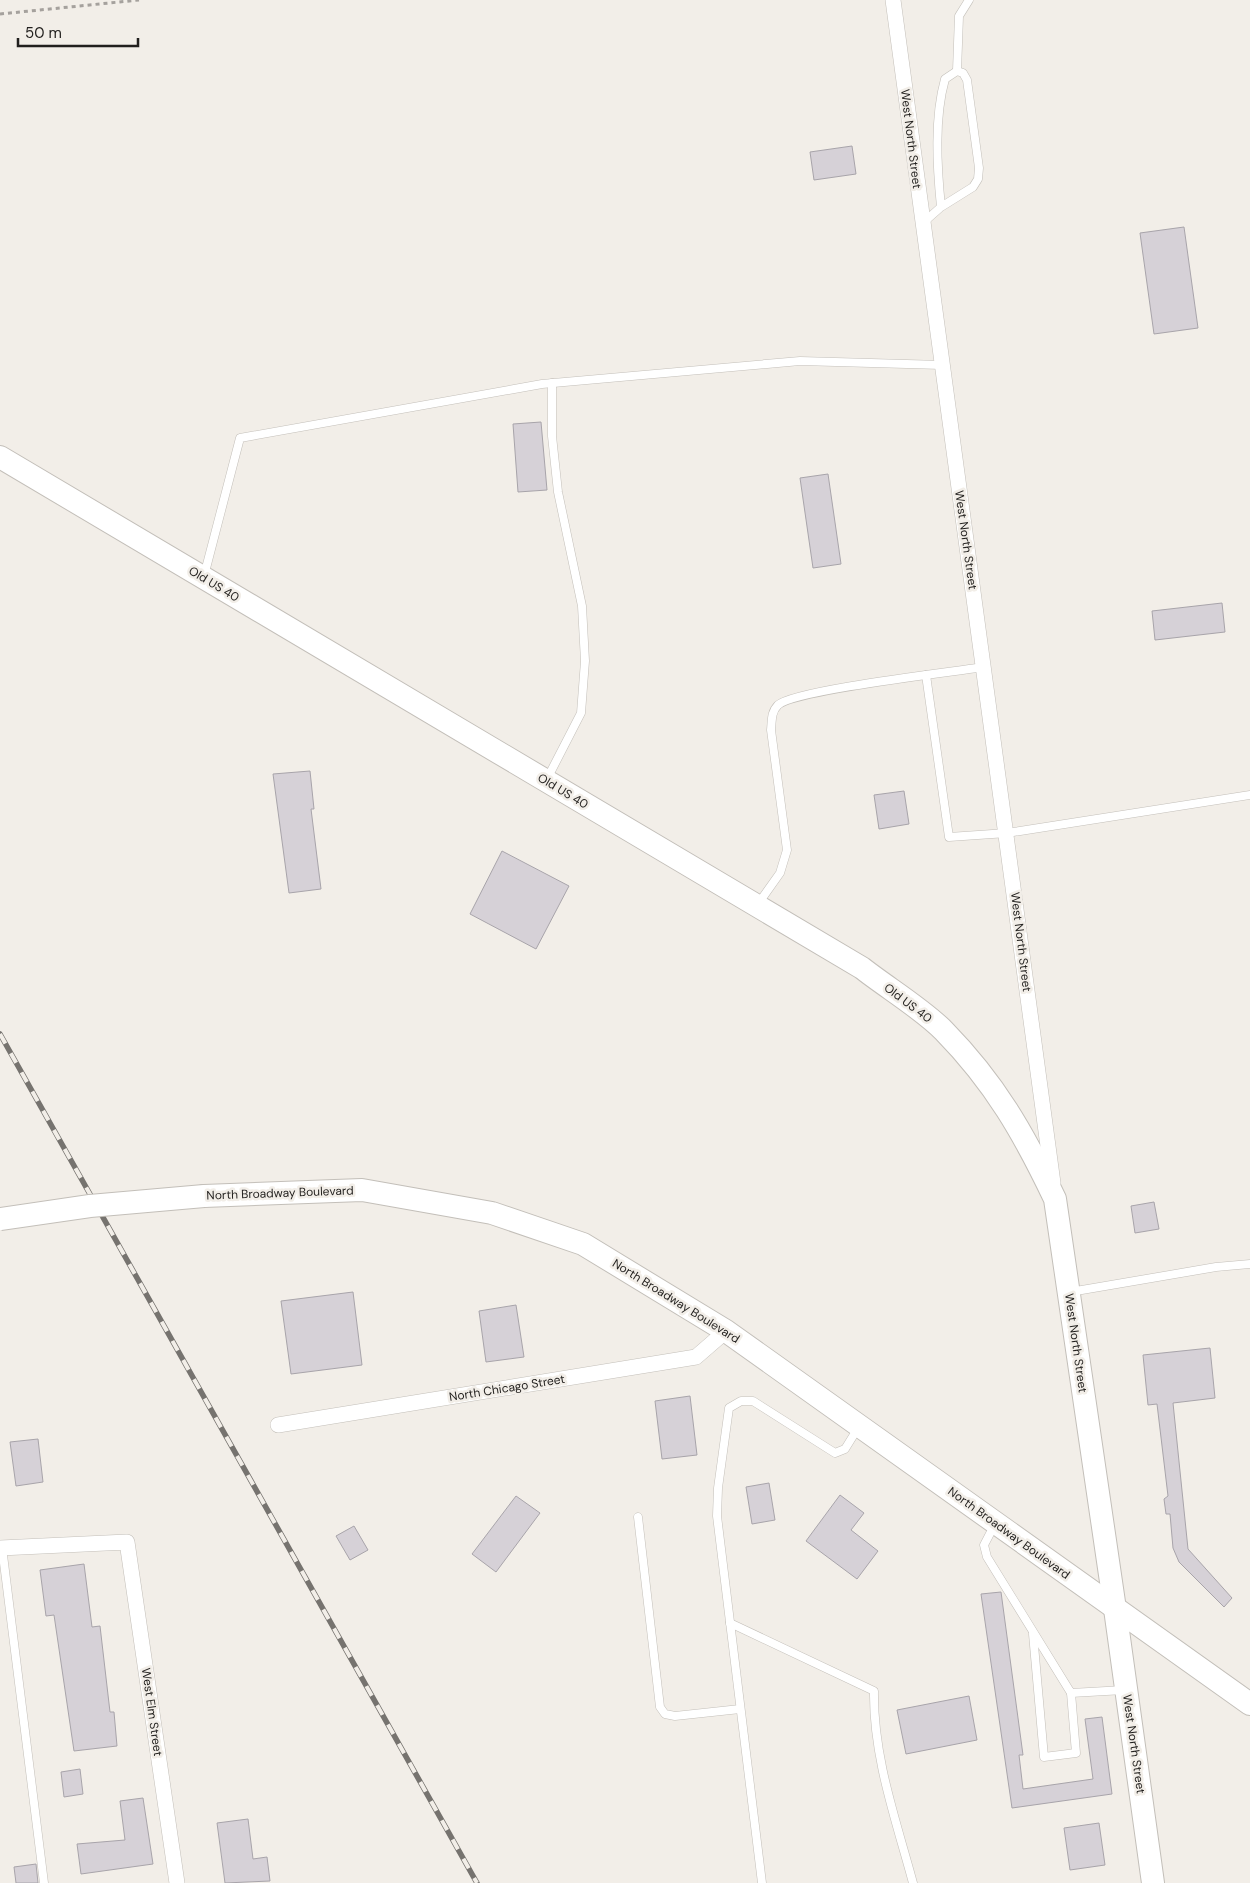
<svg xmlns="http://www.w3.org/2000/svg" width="1250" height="1883" font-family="'DM Sans',sans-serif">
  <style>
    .building { fill: #d6d1d7; stroke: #a8a4aa }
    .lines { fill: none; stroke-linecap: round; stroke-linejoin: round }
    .lane-casing { stroke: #c3bfb9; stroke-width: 9 }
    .street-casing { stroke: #c3bfb9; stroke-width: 16 }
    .secondary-casing { stroke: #c3bfb9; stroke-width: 24 }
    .path { stroke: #a5a19d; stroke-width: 3; stroke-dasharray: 4 4; stroke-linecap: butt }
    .lane { stroke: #fff; stroke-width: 8 }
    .street { stroke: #fff; stroke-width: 15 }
    .secondary { stroke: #fff; stroke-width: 22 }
    .rail-casing { stroke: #76736f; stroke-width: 5.5 }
    .rail { stroke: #f2eee8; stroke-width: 4; stroke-dasharray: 11; stroke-linecap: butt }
    .secondary-bridge-casing { stroke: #c3bfb9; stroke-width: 24; stroke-linecap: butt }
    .secondary-bridge { stroke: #fff; stroke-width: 22 }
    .labels { text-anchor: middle; stroke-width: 5; stroke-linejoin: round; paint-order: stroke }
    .street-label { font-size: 12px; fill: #211f1d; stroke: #f2eee8 }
  </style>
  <rect width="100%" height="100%" fill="#f2eee8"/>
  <g class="building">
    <polygon points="852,146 856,174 814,180 810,152"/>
    <polygon points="1184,227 1198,328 1154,334 1140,233"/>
    <polygon points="541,422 547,490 518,492 513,424"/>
    <polygon points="828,474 841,564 813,568 800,478"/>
    <polygon points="1222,603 1225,632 1155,640 1152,611"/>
    <polygon points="310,771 314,809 311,809 321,889 289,893 273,774"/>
    <polygon points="904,791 909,824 879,829 874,795"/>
    <polygon points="502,851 569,886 536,949 470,914"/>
    <polygon points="1154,1202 1159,1229 1135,1233 1131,1206"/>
    <polygon points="353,1292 362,1365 291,1374 281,1301"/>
    <polygon points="516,1305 524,1357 486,1362 479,1311"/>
    <polygon points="1210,1348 1215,1398 1173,1403 1188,1549 1232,1598 1224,1607 1179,1562 1173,1548 1170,1514 1166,1514 1164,1499 1168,1496 1157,1404 1148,1405 1143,1355"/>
    <polygon points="690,1396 697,1455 662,1459 655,1401"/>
    <polygon points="38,1439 43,1482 16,1486 10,1442"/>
    <polygon points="769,1483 775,1520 752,1524 746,1487"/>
    <polygon points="840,1495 864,1513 851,1530 878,1551 857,1579 806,1541"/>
    <polygon points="516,1496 540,1513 496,1572 472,1554"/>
    <polygon points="354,1526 368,1550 350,1560 336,1536"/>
    <polygon points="84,1564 92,1627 100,1626 110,1712 114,1712 117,1746 74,1751 54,1615 46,1616 40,1570"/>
    <polygon points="1001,1592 1023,1755 1019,1755 1023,1789 1093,1779 1085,1719 1102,1717 1112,1794 1012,1808 981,1594"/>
    <polygon points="969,1696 977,1740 906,1754 897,1710"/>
    <polygon points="80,1769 83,1794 64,1797 61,1772"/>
    <polygon points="143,1798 153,1864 81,1874 77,1844 125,1840 120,1801"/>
    <polygon points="248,1819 253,1859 267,1857 270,1881 225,1883 217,1823"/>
    <polygon points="1099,1823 1105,1865 1070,1870 1064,1828"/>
    <polygon points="36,1864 38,1883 16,1883 14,1867"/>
  </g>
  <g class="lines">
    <defs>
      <g id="lane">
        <polyline points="957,71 959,16 969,0"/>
        <path d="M 924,222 L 941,207 L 973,187 L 978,179 L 979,168 L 967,80 L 963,73 L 957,71 L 945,79 C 934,118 937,167 941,207"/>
        <polyline points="204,576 240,438 542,384 800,361 942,365"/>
        <polyline points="926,675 949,837 1007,833 1250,795"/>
        <polyline points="547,779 581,713 585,661 582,606 558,492 552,436 552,383"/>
        <path d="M 758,904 L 780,873 L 787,850 L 771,730 C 772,720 771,712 778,705 C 794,690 952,672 984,667"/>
        <polyline points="1070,1292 1216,1267 1250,1264"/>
        <polyline points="638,1517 660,1707 665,1714 675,1716 740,1709"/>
        <polyline points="995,1524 984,1545 987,1557 1071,1693 1124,1690"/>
        <polyline points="2,1547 44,1883"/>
        <path d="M 730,1623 L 874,1691 C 873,1757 896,1820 913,1883"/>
        <polyline points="1033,1634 1044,1757 1076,1753 1071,1693"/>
        <polyline points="762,1883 717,1516 718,1488 729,1408 741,1401 753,1401 835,1453 845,1449 858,1428"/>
      </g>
      <g id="street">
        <polyline points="893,0 1053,1183"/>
        <polyline points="278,1425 696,1357 726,1331"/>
        <polyline points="0,1548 127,1542 177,1883"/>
      </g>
      <g id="secondary">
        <path d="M 0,457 L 862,968 C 886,987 924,1010 944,1031 C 995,1083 1024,1134 1055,1199 L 1115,1609 L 1153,1883"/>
        <polyline points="204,1196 362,1190 492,1213 583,1244 726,1331 1250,1704"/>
      </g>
    </defs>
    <use href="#lane" class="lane-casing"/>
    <use href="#street" class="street-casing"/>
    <use href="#secondary" class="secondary-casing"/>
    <polyline class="path" points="0,14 139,0"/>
    <use href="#lane" class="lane"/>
    <use href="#street" class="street"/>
    <use href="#secondary" class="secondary"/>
    <defs>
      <polyline id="rail" points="0,1034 477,1883"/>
    </defs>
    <use href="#rail" class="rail-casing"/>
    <use href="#rail" class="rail"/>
    <defs>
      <polyline id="secondary-bridge" points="0,1219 90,1206 204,1196"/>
    </defs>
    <use href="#secondary-bridge" class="secondary-bridge-casing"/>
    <use href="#secondary-bridge" class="secondary-bridge"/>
  </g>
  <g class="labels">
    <g class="street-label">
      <text transform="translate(911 139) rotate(83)" y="4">West North Street</text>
      <text transform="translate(966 540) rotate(82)" y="4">West North Street</text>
      <text transform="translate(214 584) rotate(31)" y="4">Old US 40</text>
      <text transform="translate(563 791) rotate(31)" y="4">Old US 40</text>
      <text transform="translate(1021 942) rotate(83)" y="4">West North Street</text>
      <text transform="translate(908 1003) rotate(37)" y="4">Old US 40</text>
      <text transform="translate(280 1193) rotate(-2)" y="4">North Broadway Boulevard</text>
      <text transform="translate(676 1301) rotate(32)" y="4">North Broadway Boulevard</text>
      <text transform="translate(1076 1343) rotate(82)" y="4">West North Street</text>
      <text transform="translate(507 1388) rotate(-9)" y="4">North Chicago Street</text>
      <text transform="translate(1009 1533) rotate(36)" y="4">North Broadway Boulevard</text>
      <text transform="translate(152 1712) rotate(82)" y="4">West Elm Street</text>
      <text transform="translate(1134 1744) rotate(82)" y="4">West North Street</text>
    </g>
  </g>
  <path d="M18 38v8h120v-8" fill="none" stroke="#211f1d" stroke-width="2.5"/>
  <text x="25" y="38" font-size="15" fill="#211f1d" stroke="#f2eee8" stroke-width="4" paint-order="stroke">50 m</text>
</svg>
